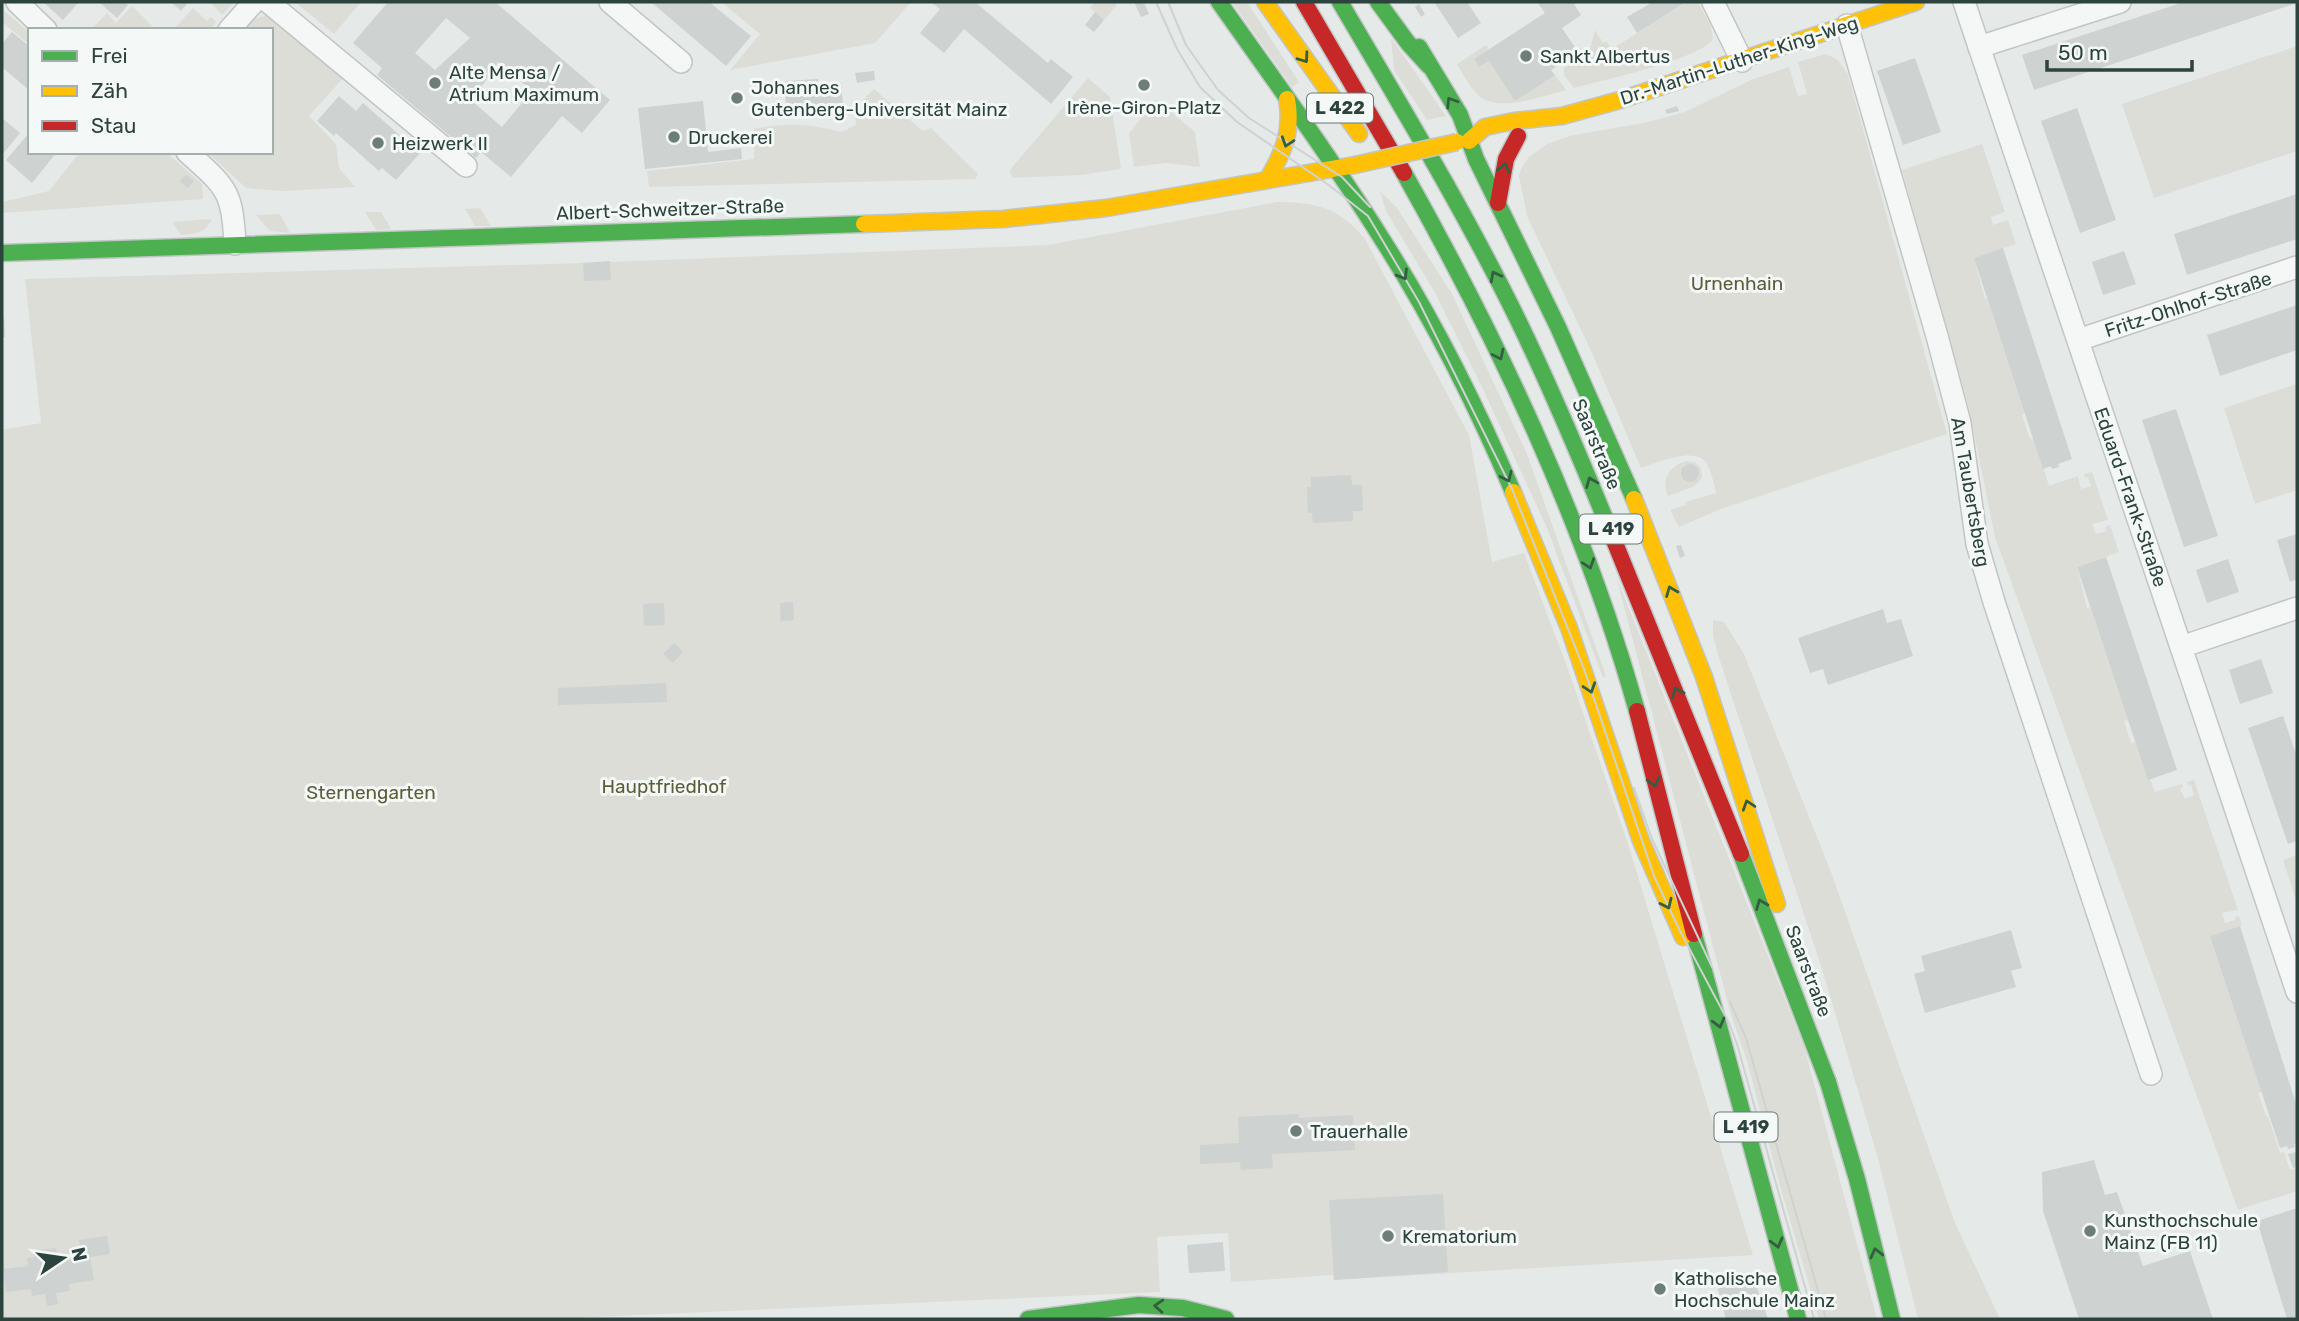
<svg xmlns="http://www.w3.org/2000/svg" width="2299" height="1321" font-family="Rubik,sans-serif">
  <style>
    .green { fill: #dcddd6 }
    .building { fill: #ced2d1; fill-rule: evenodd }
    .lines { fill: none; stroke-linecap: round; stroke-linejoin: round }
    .street-casing { stroke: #c1c6c5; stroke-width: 24 }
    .fast-casing { stroke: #c1c6c5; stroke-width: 19 }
    .slow-casing { stroke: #c1c6c5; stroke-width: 19 }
    .jam-casing { stroke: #c1c6c5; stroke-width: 19 }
    .street { stroke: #f5f7f7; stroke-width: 21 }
    .fast { stroke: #4caf50; stroke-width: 16 }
    .slow { stroke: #ffc107; stroke-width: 16 }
    .jam { stroke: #c62828; stroke-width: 16 }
    .tram { stroke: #ced2d1; stroke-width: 2 }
    .slow-bridge-casing { stroke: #c1c6c5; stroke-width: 19; stroke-linecap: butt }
    .slow-bridge { stroke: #ffc107; stroke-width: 16 }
    .oneway { stroke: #345e42 }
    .poi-dot { fill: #6d7d7a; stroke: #f4f9f7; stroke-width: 2.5 }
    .labels { text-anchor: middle; stroke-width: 6; stroke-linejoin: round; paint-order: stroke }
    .shield { fill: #f4f9f7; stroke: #687a76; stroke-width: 2 }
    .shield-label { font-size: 18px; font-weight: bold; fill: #2c433e }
    .poi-label { font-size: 19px; fill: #2c433e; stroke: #f4f9f7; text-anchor: start }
    .street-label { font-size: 19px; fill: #2c433e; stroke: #f4f9f7 }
    .park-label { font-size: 19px; fill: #5e5d3a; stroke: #f4f9f7 }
  </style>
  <rect width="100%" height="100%" fill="#e5eae9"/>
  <g class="green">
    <polygon points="210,2 234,2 222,15"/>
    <polygon points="295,2 361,2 334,34"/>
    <polygon points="721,2 911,2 875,43 730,70 760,34"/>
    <polygon points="1095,2 1113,2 1117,5 1104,20 1090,8"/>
    <polygon points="1232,2 1247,2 1299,82 1292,87"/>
    <path d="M 1681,2 L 1698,2 L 1711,26 L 1713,39 C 1701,59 1600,81 1574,88 L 1564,75 L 1564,68 L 1589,53 L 1595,30 L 1603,43 L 1606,41 L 1612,49 L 1682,5 Z"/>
    <polygon points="132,6 156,30 91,30 107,13 116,23"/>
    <polygon points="193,8 207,21 211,17 216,22 210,30 173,30"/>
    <polygon points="2,9 30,33 30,45 2,22"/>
    <polygon points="267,15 277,17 346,75 309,116 336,144 339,168 355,187 284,191 246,188 207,152 271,152 271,30 240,30 250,20"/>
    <polygon points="1391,38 1446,116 1427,120 1394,70"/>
    <path d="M 1486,45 L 1489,49 L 1474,60 L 1479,67 L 1489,61 L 1515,100 L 1555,75 L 1566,90 C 1543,96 1499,113 1479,96 C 1470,88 1463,74 1457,64 Z"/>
    <polygon points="2297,46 2297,151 2154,198 2122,104"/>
    <path d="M 1826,54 L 1838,60 L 1848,75 L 1947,434 L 1721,509 L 1679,527 L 1670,510 L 1686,505 L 1685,502 L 1716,493 C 1714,484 1712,474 1708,466 C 1698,444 1658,463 1641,468 L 1592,353 L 1527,216 L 1519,176 L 1521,169 L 1529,157 L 1547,144 L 1573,135 L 1644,123 L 1685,112 L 1751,80 L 1789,67 L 1798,96 L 1807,94 L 1798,62 Z"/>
    <polygon points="1088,78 1110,97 1121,169 1081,175 1013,178 1009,171"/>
    <path d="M 874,89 L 923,131 L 931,128 L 978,174 L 975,179 L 649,187 L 647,171 L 754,159 L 754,129 C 785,122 812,124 842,132 L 856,125 L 855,108 Z"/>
    <polygon points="1157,100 1195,132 1200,167 1166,163 1134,167 1129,133"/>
    <polygon points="1982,144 2005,212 1991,217 1993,225 2008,220 2016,244 1974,258 1985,299 1987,299 2025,413 2022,415 2030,439 2034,439 2049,486 2078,476 2081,489 2091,486 2088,477 2085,478 2084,474 2092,472 2108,520 2092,524 2096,534 2106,531 2105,527 2110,525 2119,552 2077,567 2087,608 2090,607 2128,720 2124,721 2131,743 2135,742 2148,779 2150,779 2155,792 2182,784 2183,787 2180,789 2185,799 2194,795 2191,785 2188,786 2187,782 2194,780 2238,910 2222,913 2225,923 2235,920 2235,917 2239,916 2242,925 2211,936 2262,1092 2258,1093 2266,1116 2268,1116 2280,1153 2284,1152 2290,1170 2297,1168 2297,1191 2238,1210 1995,537 1968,404 1902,170"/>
    <polygon points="80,152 166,152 202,184 203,199 2,213 2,202 49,191"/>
    <polygon points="1380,191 1397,208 1452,294 1527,454 1606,676 1603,678 1547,528 1480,383 1434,291 1386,211"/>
    <path d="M 1277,202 C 1316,202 1340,208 1365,239 L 1469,435 L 1492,562 L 1524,553 L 1568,669 L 1628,844 L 1753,1255 L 1334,1280 L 1333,1275 L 1231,1282 L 1228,1233 L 1157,1237 L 1160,1292 L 548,1319 L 2,1319 L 2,430 L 41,423 L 25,279 L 583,263 L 1048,245 Z"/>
    <polygon points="480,208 491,226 475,226 465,209"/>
    <polygon points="365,212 381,212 391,229 376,230"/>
    <polygon points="280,214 290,233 270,231 256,215"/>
    <path d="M 212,219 C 205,233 196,234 181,235 L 172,222 Z"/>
    <polygon points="2297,384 2297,490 2255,504 2224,408"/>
    <path d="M 1686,461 L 1694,462 L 1701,467 L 1702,478 L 1695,486 L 1668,496 C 1661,479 1669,467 1686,461 Z"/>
    <polygon points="1616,576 1804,1046 1877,1319 1819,1319 1780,1186 1747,1061 1731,1015"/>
    <polygon points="1713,620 1724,622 1744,654 1831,872 1955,1223 2000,1319 1918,1319 1877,1155 1822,969 1719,658 1713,636"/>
    <polygon points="2297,855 2297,903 2283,860"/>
  </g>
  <g class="building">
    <polygon points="43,2 79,2 63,20"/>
    <polygon points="99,2 124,2 128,5 117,18"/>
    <polygon points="171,2 189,2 181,11"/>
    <path d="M 388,2 L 495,2 L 610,100 L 582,133 L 562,116 L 511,177 L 481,152 L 476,158 L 377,75 L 382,68 L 353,43 ZM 446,18 L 470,38 L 435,70 L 415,53 ZM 498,62 L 532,91 L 502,127 L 472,101 Z"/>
    <polygon points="651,2 709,2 751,36 726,66"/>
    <polygon points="931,2 975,2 1048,63 1051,59 1073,77 1051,104 964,29 944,53 920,33 940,9"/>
    <polygon points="1134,2 1144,2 1149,14 1141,17"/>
    <polygon points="1434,2 1467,2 1481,23 1458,38"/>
    <polygon points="1537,2 1578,2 1574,4 1581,15 1562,28 1578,52 1551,70 1555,75 1515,101 1489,61 1479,67 1474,59 1545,13"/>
    <polygon points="1653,2 1681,2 1683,4 1637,33 1627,17"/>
    <polygon points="2184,2 2297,3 2034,90 2022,55"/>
    <polygon points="1419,4 1425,14 1421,17 1415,7"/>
    <polygon points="1095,12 1104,20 1094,32 1085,25"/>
    <polygon points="12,32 30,47 30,91 2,67 2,44"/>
    <polygon points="1915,58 1941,132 1903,145 1877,71"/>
    <polygon points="874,71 875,80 857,83 855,73"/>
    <polygon points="818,79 818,84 841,83 843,104 786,107 785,81"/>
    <polygon points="339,96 356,111 363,103 420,153 396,180 382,168 379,171 336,133 334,136 317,121"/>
    <polygon points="703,101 708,152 741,148 742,159 645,169 638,108"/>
    <polygon points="1677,106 1679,111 1667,114 1665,110"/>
    <polygon points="2077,108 2116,220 2080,233 2041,121"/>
    <polygon points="2,118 20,133 2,155"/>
    <polygon points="30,132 30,152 57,152 32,183 6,160"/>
    <polygon points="186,175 194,181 188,188 180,181"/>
    <polygon points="2297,194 2297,239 2187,275 2174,234"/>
    <polygon points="2003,248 2072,459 2058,464 2059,467 2052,469 2051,466 2043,469 1974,258"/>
    <polygon points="2124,251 2136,284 2103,295 2092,262"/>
    <polygon points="610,261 611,280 584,281 583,263"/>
    <polygon points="2297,305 2297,350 2220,376 2207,335"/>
    <polygon points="2,317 4,317 5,337 2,337"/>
    <polygon points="2176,409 2218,536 2184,547 2142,420"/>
    <circle cx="1690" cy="473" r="9"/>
    <polygon points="1351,475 1352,485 1362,485 1363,511 1353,511 1353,521 1313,523 1312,513 1308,513 1307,487 1311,487 1311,477"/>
    <polygon points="2297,534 2297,579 2290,582 2277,540"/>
    <polygon points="1681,545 1685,556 1680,558 1676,546"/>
    <polygon points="2106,557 2177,770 2148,780 2077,567"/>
    <polygon points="2228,559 2239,592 2207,603 2196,570"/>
    <polygon points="793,602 794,620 781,621 780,603"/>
    <polygon points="664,603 665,625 644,626 643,604"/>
    <polygon points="1883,609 1887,623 1901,619 1913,656 1828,685 1823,669 1810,673 1798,638"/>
    <polygon points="674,643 683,652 673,663 663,654"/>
    <polygon points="2261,659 2273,693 2240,704 2229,670"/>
    <polygon points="666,683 667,702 558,705 558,688"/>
    <polygon points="2283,716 2297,757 2297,841 2288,844 2248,728"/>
    <polygon points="2240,926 2297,1107 2297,1143 2294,1144 2295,1147 2288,1149 2287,1146 2280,1148 2210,936"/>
    <polygon points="2011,930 2022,968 2011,971 2016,987 1925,1013 1914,974 1925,971 1921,956"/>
    <polygon points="1299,1114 1299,1118 1353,1115 1355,1150 1272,1154 1273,1168 1241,1170 1240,1162 1200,1164 1200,1145 1239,1143 1238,1117"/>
    <polygon points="2297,1152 2297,1167 2293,1168 2288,1154"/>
    <polygon points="2094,1160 2105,1195 2117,1192 2143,1266 2190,1251 2213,1319 2079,1319 2043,1211 2042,1172"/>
    <polygon points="1443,1194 1448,1272 1334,1280 1329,1200"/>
    <polygon points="2297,1208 2297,1319 2287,1319 2257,1221"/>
    <polygon points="107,1236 110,1254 90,1257 94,1280 69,1284 70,1291 56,1293 58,1304 47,1306 45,1294 32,1296 31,1289 6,1292 3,1269 28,1266 27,1258 34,1257 33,1251 56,1248 57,1254 64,1253 66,1260 82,1258 79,1240"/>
    <polygon points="1223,1242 1225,1271 1189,1273 1187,1245"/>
    <polygon points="1754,1279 1768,1319 1726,1319 1718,1290 1720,1283 1730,1282 1734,1288 1739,1286 1738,1284"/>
  </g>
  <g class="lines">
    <defs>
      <g id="street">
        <polyline points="17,2 46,30"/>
        <polyline points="268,2 466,166"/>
        <polyline points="610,2 681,62"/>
        <polyline points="1713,2 1742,61"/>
        <polyline points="1964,2 2297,992"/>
        <polyline points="1847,25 1937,336 1960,423 1977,544 1994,602 2151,1074"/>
        <polyline points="229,30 254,2"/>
        <polyline points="1979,47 2120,2"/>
        <path d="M 187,152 C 227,188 232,190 235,244"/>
        <polyline points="2078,340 2297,267"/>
        <polyline points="2181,647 2297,608"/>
      </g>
      <g id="fast">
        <path d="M 1219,2 C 1276,83 1335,163 1387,247 C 1436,325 1477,407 1513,492"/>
        <path d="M 1340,2 C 1401,106 1464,210 1517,318 C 1552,390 1583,464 1613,538"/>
        <polyline points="1378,2 1408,43 1429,66"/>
        <polyline points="1419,47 1460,115 1476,159 1558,327 1634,499"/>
        <path d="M 1404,173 C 1500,344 1584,522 1637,711"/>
        <polyline points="2,253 864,224"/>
        <polyline points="1741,854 1828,1082"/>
        <polyline points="1694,934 1798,1319"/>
        <polyline points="1828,1082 1857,1179 1892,1319"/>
        <polyline points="1028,1319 1139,1305 1183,1308 1226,1319"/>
      </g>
      <g id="slow">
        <polyline points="1265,2 1359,134"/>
        <polyline points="1469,141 1485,127 1514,121 1562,116 1620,100 1916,2"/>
        <path d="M 1267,180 C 1283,154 1293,130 1287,99"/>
        <polyline points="864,224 1003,219 1106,208 1355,165"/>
        <polyline points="1513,492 1569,628 1641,841 1683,937"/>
        <polyline points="1634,499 1704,677 1777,904"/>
      </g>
      <g id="jam">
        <polyline points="1304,2 1404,173"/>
        <polyline points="1498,203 1506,159 1518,136"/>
        <polyline points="1613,538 1741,854"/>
        <polyline points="1637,711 1694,934"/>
      </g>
    </defs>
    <use href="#street" class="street-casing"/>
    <use href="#fast" class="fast-casing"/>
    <use href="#slow" class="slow-casing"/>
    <use href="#jam" class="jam-casing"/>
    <use href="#street" class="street"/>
    <use href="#fast" class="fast"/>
    <use href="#slow" class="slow"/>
    <use href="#jam" class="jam"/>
    <g class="tram">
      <polyline points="1156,2 1177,49 1200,87 1237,122 1330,186 1368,216 1419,302 1512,489 1584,669 1654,876 1680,931 1729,1023 1737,1044 1814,1319"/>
      <polyline points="1168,2 1186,45 1218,90 1249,118 1342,177 1370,207"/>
      <polyline points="1634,788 1652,839 1712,967"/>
      <polyline points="1730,1002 1746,1038 1826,1319"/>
    </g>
    <defs>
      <polyline id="slow-bridge" points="1355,165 1457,142"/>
    </defs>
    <use href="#slow-bridge" class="slow-bridge-casing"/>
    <use href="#slow-bridge" class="slow-bridge"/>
  </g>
  <defs><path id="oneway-chevron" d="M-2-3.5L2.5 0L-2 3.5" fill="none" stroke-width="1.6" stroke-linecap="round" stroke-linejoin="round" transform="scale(1.75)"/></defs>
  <g class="oneway">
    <use href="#oneway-chevron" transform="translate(1304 58) rotate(54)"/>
    <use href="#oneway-chevron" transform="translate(1451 102) rotate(-122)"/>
    <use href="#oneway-chevron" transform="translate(1287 142) rotate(108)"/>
    <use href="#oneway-chevron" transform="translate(1504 168) rotate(-78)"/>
    <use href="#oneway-chevron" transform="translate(1403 275) rotate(59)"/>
    <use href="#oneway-chevron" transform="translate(1495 276) rotate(-118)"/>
    <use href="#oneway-chevron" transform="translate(1499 355) rotate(64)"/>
    <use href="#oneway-chevron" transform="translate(1507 477) rotate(65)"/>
    <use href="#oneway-chevron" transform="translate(1591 482) rotate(-112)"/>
    <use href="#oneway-chevron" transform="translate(1589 564) rotate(71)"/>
    <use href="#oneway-chevron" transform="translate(1671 591) rotate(-112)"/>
    <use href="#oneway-chevron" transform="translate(1590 688) rotate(72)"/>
    <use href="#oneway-chevron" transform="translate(1677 692) rotate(-112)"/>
    <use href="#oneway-chevron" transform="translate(1654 782) rotate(75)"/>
    <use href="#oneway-chevron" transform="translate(1748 805) rotate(-108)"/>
    <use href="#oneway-chevron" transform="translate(1667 904) rotate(65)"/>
    <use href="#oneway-chevron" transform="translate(1761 904) rotate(-112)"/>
    <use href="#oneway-chevron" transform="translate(1719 1023) rotate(75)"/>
    <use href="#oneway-chevron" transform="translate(1777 1243) rotate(75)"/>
    <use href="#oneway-chevron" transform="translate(1876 1253) rotate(-104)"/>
    <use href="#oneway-chevron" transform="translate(1159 1306) rotate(-176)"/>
  </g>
  <g class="poi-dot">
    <circle cx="1526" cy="56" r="7"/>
    <circle cx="435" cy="83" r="7"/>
    <circle cx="1144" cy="85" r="7"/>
    <circle cx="737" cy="98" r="7"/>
    <circle cx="674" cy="137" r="7"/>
    <circle cx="378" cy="143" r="7"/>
    <circle cx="1296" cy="1131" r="7"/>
    <circle cx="2090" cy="1231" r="7"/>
    <circle cx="1388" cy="1236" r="7"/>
    <circle cx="1660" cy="1289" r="7"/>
  </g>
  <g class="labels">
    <g class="shield">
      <rect x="1307" y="93.5" width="66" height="29" rx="5"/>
      <rect x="1579.5" y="514.5" width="63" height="29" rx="5"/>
      <rect x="1714.5" y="1112.5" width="63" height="29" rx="5"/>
    </g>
    <g class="shield-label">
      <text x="1340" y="114">L 422</text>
      <text x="1611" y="535">L 419</text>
      <text x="1746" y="1133">L 419</text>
    </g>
    <g class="poi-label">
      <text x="1540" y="63">Sankt Albertus</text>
      <text x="449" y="79">Alte Mensa /<tspan x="449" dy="22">Atrium Maximum</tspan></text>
      <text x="751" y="94">Johannes<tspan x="751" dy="22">Gutenberg-Universität Mainz</tspan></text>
      <text x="1144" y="114" text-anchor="middle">Irène-Giron-Platz</text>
      <text x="688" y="144">Druckerei</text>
      <text x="392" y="150">Heizwerk II</text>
      <text x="1310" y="1138">Trauerhalle</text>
      <text x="2104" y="1227">Kunsthochschule<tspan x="2104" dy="22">Mainz (FB 11)</tspan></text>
      <text x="1402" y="1243">Krematorium</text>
      <text x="1674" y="1285">Katholische<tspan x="1674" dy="22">Hochschule Mainz</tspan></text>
    </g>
    <g class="street-label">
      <text transform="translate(1739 60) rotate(-18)" y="7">Dr.-Martin-Luther-King-Weg</text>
      <text transform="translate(670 209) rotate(-2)" y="7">Albert-Schweitzer-Straße</text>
      <text transform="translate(2188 304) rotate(-18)" y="7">Fritz-Ohlhof-Straße</text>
      <text transform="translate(1597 444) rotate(67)" y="7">Saarstraße</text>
      <text transform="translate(1971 492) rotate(80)" y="7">Am Taubertsberg</text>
      <text transform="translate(2131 497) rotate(71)" y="7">Eduard-Frank-Straße</text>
      <text transform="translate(1809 971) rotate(69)" y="7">Saarstraße</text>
    </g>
    <g class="park-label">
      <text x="1737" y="290">Urnenhain</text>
      <text x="664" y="793">Hauptfriedhof</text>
      <text x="371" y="799">Sternengarten</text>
    </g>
  </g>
  <rect width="2299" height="1321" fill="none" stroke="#2c433e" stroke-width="7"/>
  <rect x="28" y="28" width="245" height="126" fill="#f4f9f7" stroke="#a4b0ad" stroke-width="2"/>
  <rect x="42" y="51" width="35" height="10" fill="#4caf50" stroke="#a4b0ad" stroke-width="2"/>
  <text x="91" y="63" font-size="21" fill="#2c433e">Frei</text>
  <rect x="42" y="86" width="35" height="10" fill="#ffc107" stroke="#a4b0ad" stroke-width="2"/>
  <text x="91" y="98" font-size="21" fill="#2c433e">Zäh</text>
  <rect x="42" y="121" width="35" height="10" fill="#c62828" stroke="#a4b0ad" stroke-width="2"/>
  <text x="91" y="133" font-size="21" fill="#2c433e">Stau</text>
  <g transform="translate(63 1258) rotate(77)" stroke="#f4f9f7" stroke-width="5" paint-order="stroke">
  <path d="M0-5L12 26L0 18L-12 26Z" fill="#2c433e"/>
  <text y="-10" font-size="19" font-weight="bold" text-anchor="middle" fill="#2c433e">N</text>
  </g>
  <path d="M2047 60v10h145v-10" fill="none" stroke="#2c433e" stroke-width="3.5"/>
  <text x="2058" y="60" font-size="21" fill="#2c433e" stroke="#f4f9f7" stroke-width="5" paint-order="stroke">50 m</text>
</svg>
